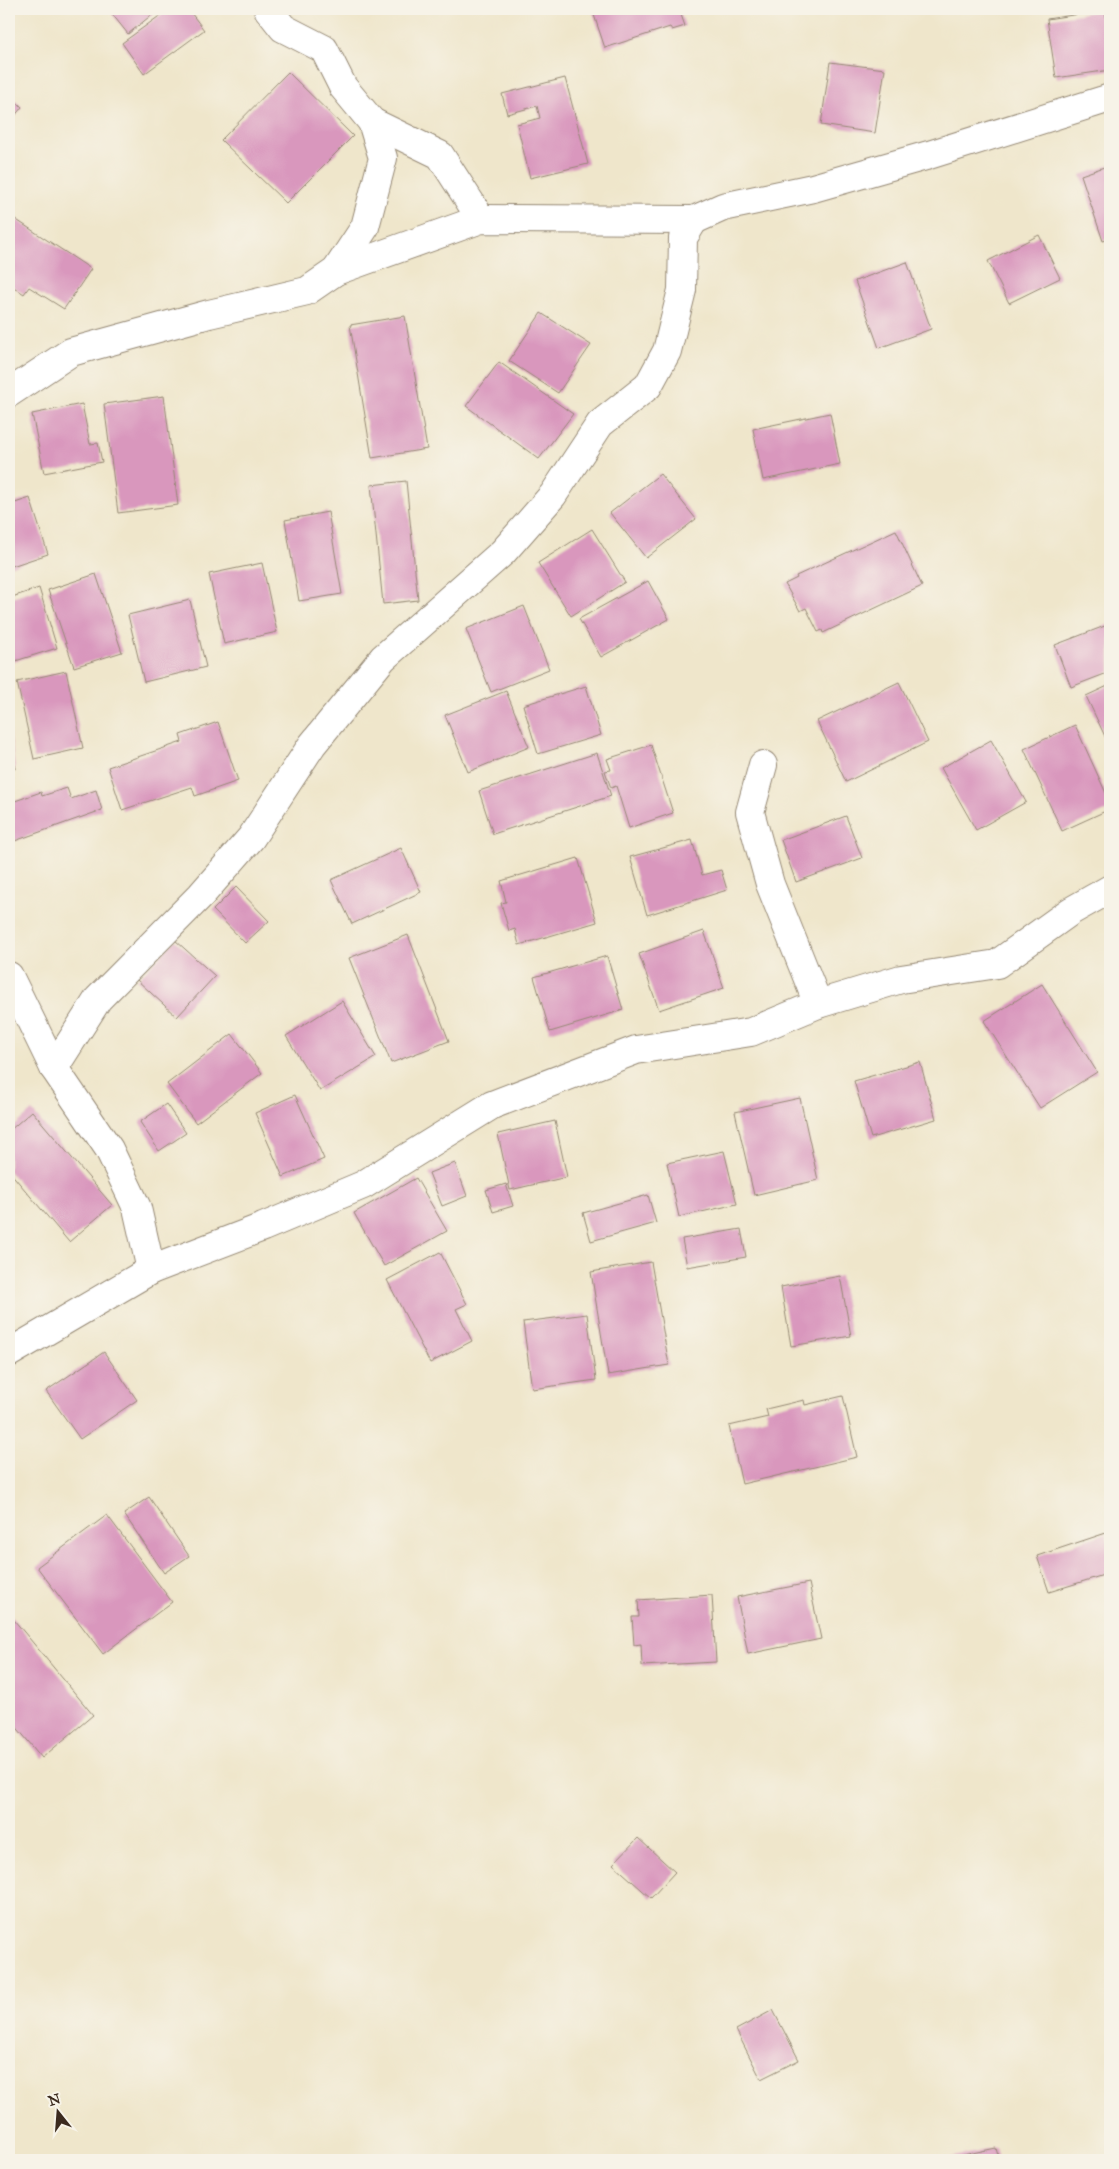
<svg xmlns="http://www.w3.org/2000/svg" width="1119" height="2169" font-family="'IM FELL Great Primer',serif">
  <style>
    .building { fill: #d997bd }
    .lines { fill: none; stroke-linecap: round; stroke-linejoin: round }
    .minor-casing { stroke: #958874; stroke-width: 30 }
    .minor { stroke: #fff; stroke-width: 28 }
  </style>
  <rect width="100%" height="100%" fill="#f7f3e8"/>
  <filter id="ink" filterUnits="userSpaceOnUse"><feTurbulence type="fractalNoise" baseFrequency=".02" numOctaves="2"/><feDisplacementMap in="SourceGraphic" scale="10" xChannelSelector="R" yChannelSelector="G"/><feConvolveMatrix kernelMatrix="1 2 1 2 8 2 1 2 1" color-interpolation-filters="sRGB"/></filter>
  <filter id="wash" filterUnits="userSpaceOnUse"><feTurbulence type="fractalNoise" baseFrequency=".0096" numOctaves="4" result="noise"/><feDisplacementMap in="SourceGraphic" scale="20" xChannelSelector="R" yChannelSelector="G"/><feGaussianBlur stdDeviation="1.12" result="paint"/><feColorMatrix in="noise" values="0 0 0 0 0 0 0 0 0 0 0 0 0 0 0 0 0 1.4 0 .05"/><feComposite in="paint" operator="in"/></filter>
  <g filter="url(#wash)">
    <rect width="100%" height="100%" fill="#efe6cb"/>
    <g id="blocks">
      <g class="building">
        <polygon points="108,9 159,9 128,34"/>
        <polygon points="169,9 188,9 204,30 144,74 122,43"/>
        <polygon points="592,9 679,9 685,26 672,30 670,27 605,48"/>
        <polygon points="1105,10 1110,46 1110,70 1056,78 1047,19"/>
        <polygon points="830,62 885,69 875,133 821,125"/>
        <polygon points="288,72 353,136 286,203 221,140"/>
        <polygon points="565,78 588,164 530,178 517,124 540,118 537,106 507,114 502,94"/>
        <polygon points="9,95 22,107 9,123"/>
        <polygon points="1110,165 1110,239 1103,241 1081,175"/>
        <polygon points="9,215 91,269 64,309 29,287 24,294 9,284"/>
        <polygon points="1039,235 1060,278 1009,303 988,261"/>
        <polygon points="907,262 931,329 879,348 855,281"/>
        <polygon points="541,313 591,345 558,393 509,361"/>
        <polygon points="405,316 427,449 372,458 350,325"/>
        <polygon points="499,362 573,414 539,459 466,406"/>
        <polygon points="164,396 178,505 118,513 104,404"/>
        <polygon points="82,404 90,444 98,443 102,462 44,473 32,414"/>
        <polygon points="830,413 840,464 763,480 753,429"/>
        <polygon points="660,474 696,519 646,558 610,513"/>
        <polygon points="406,481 418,600 383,604 371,485"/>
        <polygon points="30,498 48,554 9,567 9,505"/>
        <polygon points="328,512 342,594 299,601 285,520"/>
        <polygon points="592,529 625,582 571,616 538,563"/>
        <polygon points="896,530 922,586 823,633 822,630 818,632 806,608 800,611 785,584 797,578 796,576"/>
        <polygon points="262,563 277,632 224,644 209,574"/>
        <polygon points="96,574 122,652 74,667 48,590"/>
        <polygon points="648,581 669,619 601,657 579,619"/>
        <polygon points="39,588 57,648 9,663 9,598"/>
        <polygon points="190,600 206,667 144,682 128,615"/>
        <polygon points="524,606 549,669 491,692 466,629"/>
        <polygon points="1110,624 1110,672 1071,687 1055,645"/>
        <polygon points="66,671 83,748 34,759 17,682"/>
        <polygon points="899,682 928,742 846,782 817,721"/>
        <polygon points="1110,685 1110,747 1086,696"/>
        <polygon points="586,686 601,735 538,754 523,705"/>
        <polygon points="506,691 529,747 468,772 445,715"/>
        <polygon points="218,722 238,781 195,796 192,787 122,810 108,767 182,742 180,735"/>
        <polygon points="1075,725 1110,802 1110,809 1062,831 1024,749"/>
        <polygon points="10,732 15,769 9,770 9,733"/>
        <polygon points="991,740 1026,802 976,830 941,768"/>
        <polygon points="651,745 673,813 629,828 616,786 611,788 605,771 611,770 607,759"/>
        <polygon points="597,753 611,796 493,834 479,791"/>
        <polygon points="67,788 71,799 96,790 102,810 9,843 9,803 41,792 42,796"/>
        <polygon points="846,816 862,858 796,882 781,840"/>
        <polygon points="692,840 702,875 721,870 727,890 647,915 630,857"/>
        <polygon points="401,848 421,892 352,924 331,880"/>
        <polygon points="578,858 597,922 519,945 515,929 509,931 501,903 506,902 501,881"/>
        <polygon points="236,887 269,921 245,943 213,910"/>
        <polygon points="704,931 724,988 659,1010 639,954"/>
        <polygon points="408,935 449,1041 391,1063 349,958"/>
        <polygon points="175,940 215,976 177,1017 137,980"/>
        <polygon points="607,956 623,1010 550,1032 534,977"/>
        <polygon points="1042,984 1097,1072 1040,1108 984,1021"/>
        <polygon points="342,1001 376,1057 320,1091 286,1036"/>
        <polygon points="232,1034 262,1073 196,1123 167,1084"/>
        <polygon points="920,1062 936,1119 871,1138 854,1081"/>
        <polygon points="295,1095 324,1159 283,1177 255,1113"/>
        <polygon points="800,1098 818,1180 754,1195 735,1112"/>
        <polygon points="166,1104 186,1133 159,1151 140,1122"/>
        <polygon points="32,1111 112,1205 69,1242 9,1171 9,1131"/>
        <polygon points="555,1121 567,1177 510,1190 498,1134"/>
        <polygon points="724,1151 737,1204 679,1217 667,1163"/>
        <polygon points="455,1163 467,1196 442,1206 429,1173"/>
        <polygon points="416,1178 447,1231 384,1266 354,1213"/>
        <polygon points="506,1184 513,1206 493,1212 486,1190"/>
        <polygon points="648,1195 656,1223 591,1241 583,1213"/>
        <polygon points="741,1229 746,1257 687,1267 682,1239"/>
        <polygon points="440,1252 467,1304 456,1309 472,1341 430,1363 387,1280"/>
        <polygon points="651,1262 669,1365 608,1375 591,1272"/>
        <polygon points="840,1276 851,1336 791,1346 781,1287"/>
        <polygon points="587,1314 596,1380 532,1389 523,1322"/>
        <polygon points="104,1352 137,1400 80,1439 46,1391"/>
        <polygon points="843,1396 857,1457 742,1484 729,1426 768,1417 766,1409 804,1400 805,1405"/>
        <polygon points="149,1497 189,1556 164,1573 124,1514"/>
        <polygon points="107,1515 172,1602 103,1654 37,1567"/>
        <polygon points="1106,1533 1110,1548 1110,1573 1049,1592 1037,1556"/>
        <polygon points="809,1583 821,1639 748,1654 737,1597"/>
        <polygon points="712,1595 716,1662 642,1666 641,1644 634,1645 632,1617 639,1617 638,1600"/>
        <polygon points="9,1614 93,1715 42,1758 9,1718"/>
        <polygon points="638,1838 675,1872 651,1898 613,1864"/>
        <polygon points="773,2010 799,2060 761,2079 736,2030"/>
        <polygon points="996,2148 999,2160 945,2160 944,2159"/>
      </g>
    </g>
  </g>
  <g filter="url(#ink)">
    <use href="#blocks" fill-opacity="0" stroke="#958874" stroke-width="1"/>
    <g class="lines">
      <defs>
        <g id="minor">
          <polyline points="372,122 440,155 481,219"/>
          <polyline points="336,271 481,219 694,220 723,207 813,188 929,155 1110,98"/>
          <polyline points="9,393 71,352 209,314 307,291 336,271 365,227 383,158 372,122 343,87 324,49 283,28 268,9"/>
          <polyline points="763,765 750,812 770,884 818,1004"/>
          <polyline points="9,976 54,1068 109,1149 137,1208 151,1270"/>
          <polyline points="54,1068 98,999 201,895 251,838 312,745 383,658 503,552 553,495 600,424 648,386 667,351 682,290 683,238 694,220"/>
          <polyline points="9,1353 151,1270 263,1227 363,1185 492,1105 636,1050 751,1032 818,1004 901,979 997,964 1071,911 1110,889"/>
        </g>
      </defs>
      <use href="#minor" class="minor-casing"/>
      <use href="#minor" class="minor"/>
    </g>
  </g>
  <rect width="1119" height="2169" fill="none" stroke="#f7f3e8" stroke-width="30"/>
  <g transform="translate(58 2112) rotate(343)" stroke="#f7f3e8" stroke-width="4" paint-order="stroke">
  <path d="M0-4L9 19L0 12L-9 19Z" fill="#3b2a1e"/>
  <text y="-8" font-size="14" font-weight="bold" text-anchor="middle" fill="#3b2a1e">N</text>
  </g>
</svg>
